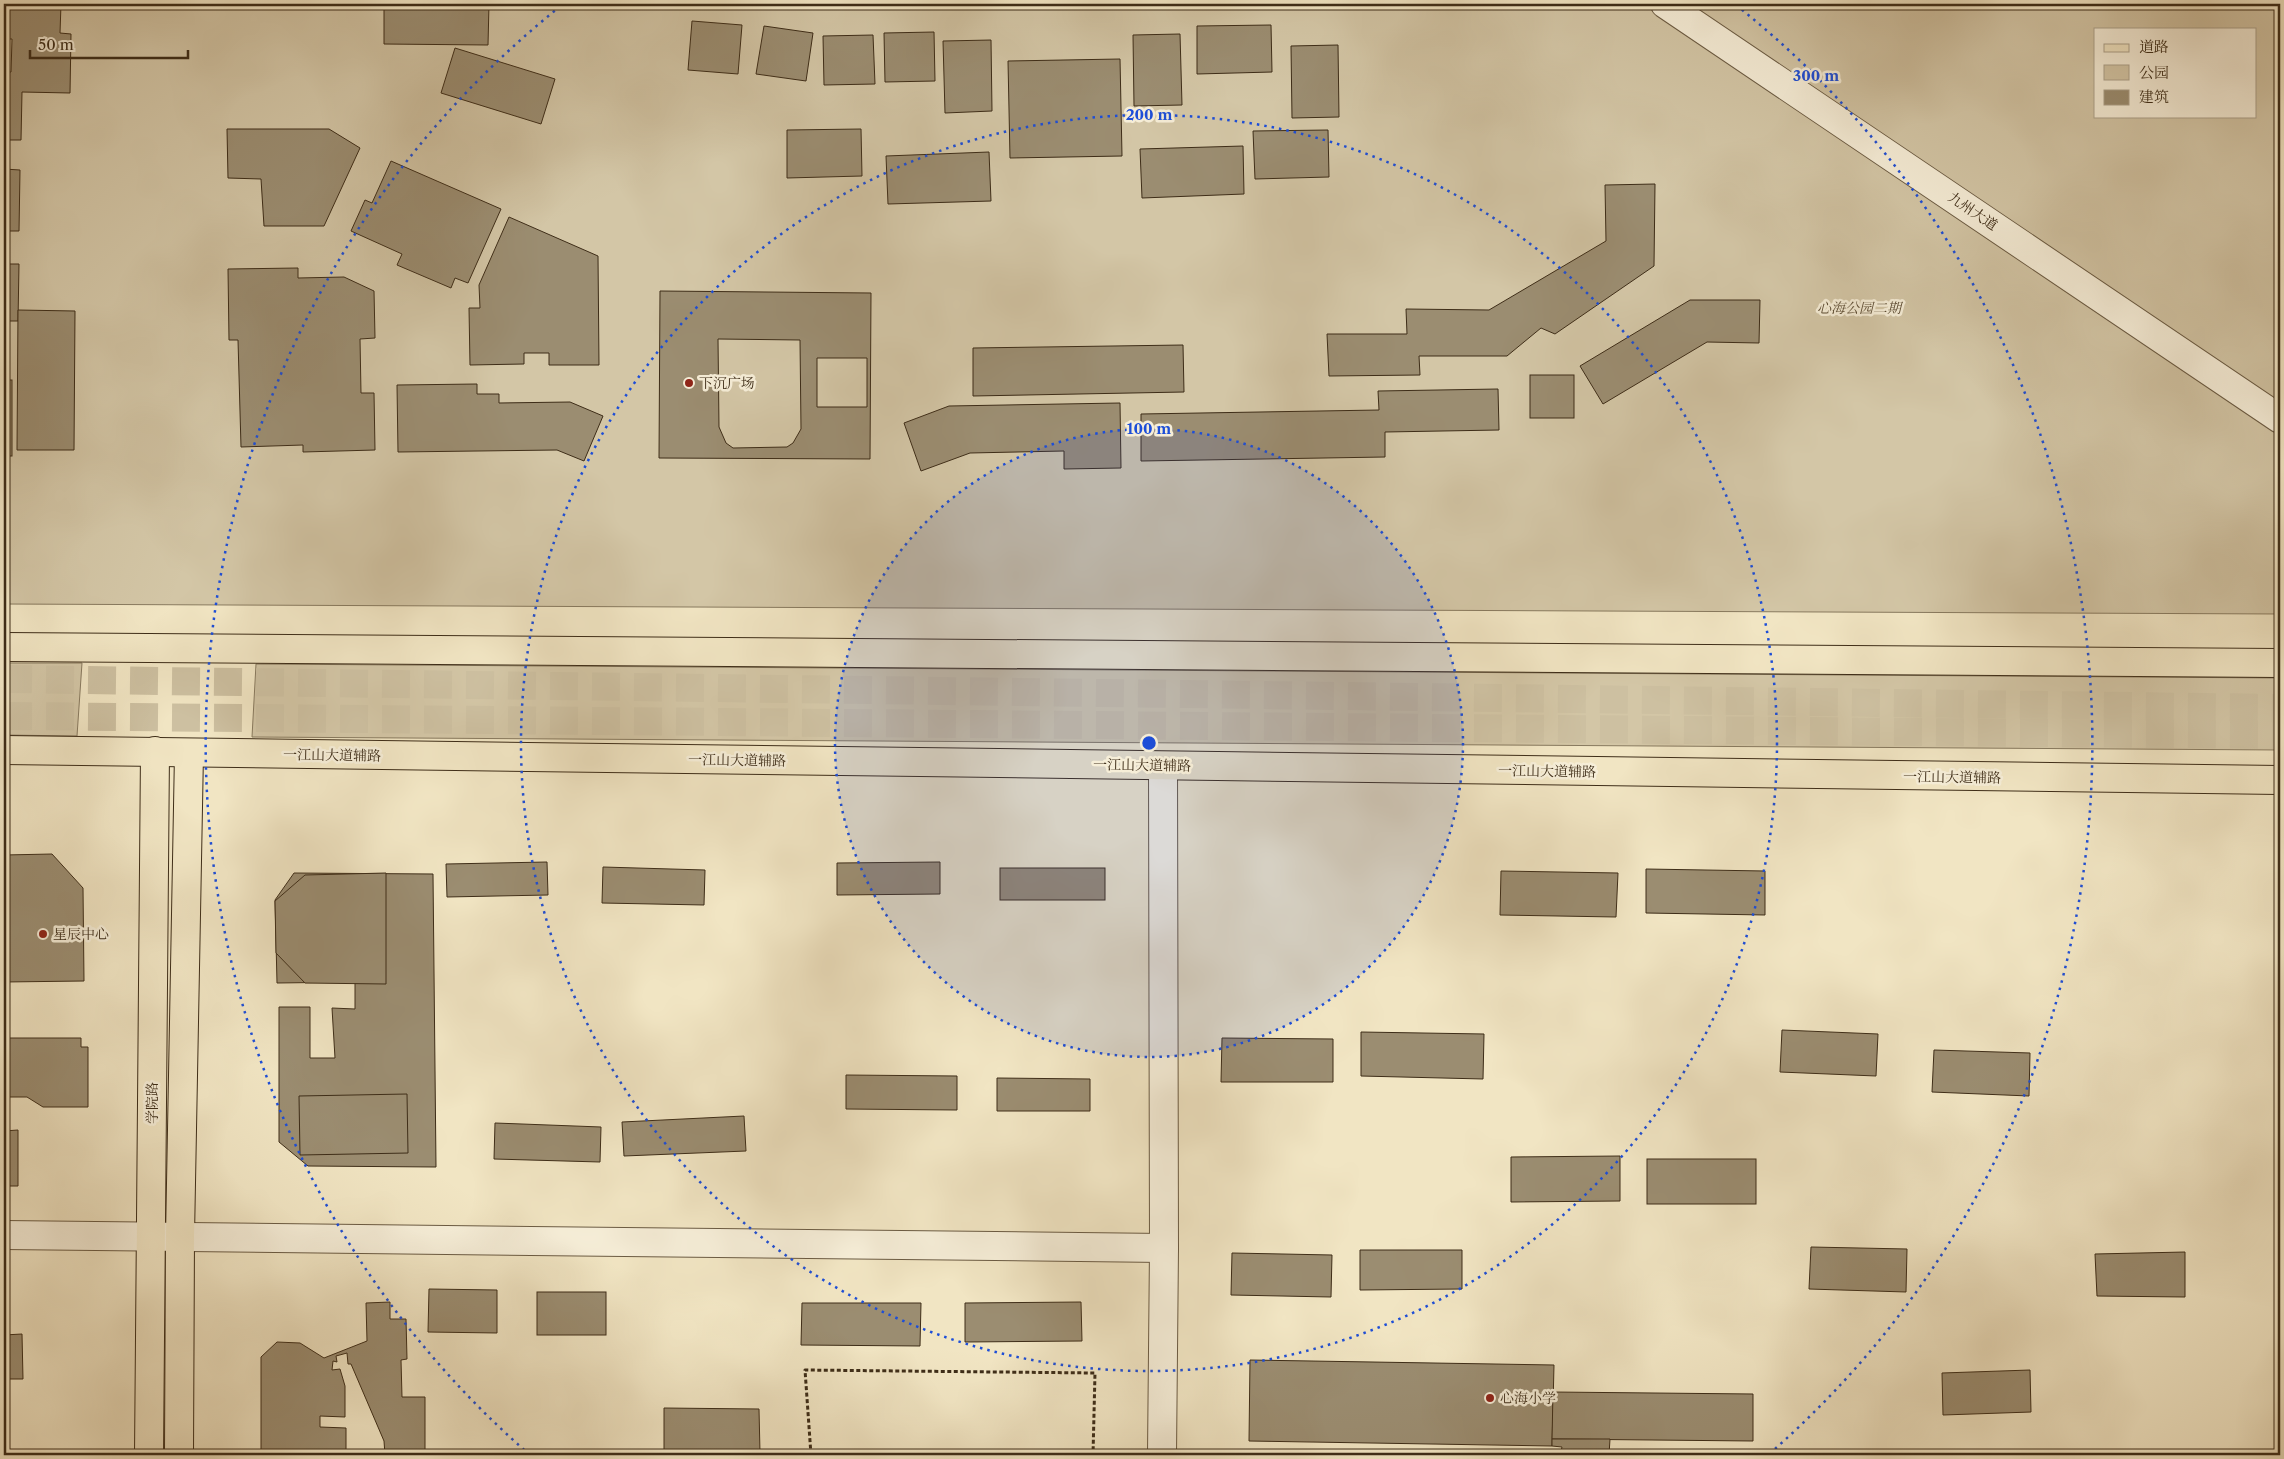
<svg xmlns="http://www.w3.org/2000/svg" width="2284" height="1459" font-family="'Libre Caslon Text','Noto Serif SC',serif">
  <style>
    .green { fill: #d3c6a6; stroke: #887a5f; fill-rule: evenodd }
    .building { fill: #9b8d71; stroke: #3e2d18; fill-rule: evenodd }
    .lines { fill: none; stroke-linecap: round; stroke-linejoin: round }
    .highway-tunnel { stroke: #cdc0a1; stroke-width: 28; stroke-dasharray: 28 14; stroke-linecap: butt }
    .minor-casing { stroke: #6b5b43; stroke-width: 30 }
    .major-casing { stroke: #3e2d18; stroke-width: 30 }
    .path { stroke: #3e2d18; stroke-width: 3; stroke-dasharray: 4 2.5; stroke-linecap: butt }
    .minor { stroke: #f6eed8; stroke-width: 28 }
    .major { stroke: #f1e5c3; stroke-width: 28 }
    .ring { fill: none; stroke: #1d4ed8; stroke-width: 2.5; stroke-dasharray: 2.5 5 }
    .poi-dot { fill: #8f2418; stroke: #f6eed8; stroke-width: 2 }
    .labels { text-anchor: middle; stroke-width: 5; stroke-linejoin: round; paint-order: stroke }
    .street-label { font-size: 14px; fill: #3e2d18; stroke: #f6eed8 }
    .park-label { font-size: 14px; font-style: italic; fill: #5c4c34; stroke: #f6eed8 }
    .poi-label { font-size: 14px; fill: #3e2d18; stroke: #f6eed8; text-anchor: start }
    .centre { fill: #1d4ed8; stroke: #f6eed8; stroke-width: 2.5 }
    .ring-label { font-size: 15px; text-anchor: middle; font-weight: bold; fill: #1d4ed8; stroke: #f6eed8; stroke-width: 5; stroke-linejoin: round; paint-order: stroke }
  </style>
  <rect width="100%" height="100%" fill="#f1e5c3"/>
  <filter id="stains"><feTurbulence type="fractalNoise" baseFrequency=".004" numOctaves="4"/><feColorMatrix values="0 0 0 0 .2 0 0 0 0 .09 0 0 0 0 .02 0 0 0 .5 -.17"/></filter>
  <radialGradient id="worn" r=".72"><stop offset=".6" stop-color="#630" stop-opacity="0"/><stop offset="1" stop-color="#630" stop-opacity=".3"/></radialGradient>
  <g class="green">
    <path d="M 4,4 L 2280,4 L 2280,614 L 4,604 ZM 2095,29 L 2255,29 L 2255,116 L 2095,116 Z"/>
    <polygon points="4,663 82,663 77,736 4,735"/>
    <polygon points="256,664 2280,678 2280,750 252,737"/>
  </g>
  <g class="building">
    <polygon points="4,4 61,4 60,33 71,34 70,93 22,92 21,140 4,140 4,72 11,72 12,39 4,39"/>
    <polygon points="384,4 489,4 488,45 384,44"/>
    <polygon points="692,21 742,25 738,74 688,70"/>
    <polygon points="1271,25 1272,72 1197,74 1197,26"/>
    <polygon points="764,26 813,33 806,81 756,74"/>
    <polygon points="934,32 935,81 885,82 884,33"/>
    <polygon points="1180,34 1182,105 1134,106 1133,35"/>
    <polygon points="873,35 875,84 824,85 823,36"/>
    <polygon points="991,40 992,111 945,113 943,41"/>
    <polygon points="1338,45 1339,117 1292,118 1291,46"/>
    <polygon points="455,48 555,79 541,124 441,93"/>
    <polygon points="1120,59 1122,156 1010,158 1008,61"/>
    <polygon points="227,129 329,129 360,148 324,226 264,226 261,179 228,178"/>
    <polygon points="861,129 862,176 787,178 787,130"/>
    <polygon points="1328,130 1329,177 1255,179 1253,131"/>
    <polygon points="1243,146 1244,194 1142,198 1140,149"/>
    <polygon points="989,152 991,201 888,204 886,156"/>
    <polygon points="391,161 501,209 468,283 455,278 451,288 397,265 402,254 351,231 365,200 372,203"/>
    <polygon points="4,169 20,170 19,231 4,231"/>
    <polygon points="1655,184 1654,266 1555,334 1541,328 1507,356 1419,356 1420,375 1329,376 1327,334 1407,334 1406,309 1489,310 1606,241 1605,185"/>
    <polygon points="509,217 598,256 599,365 549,365 549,353 524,353 524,364 470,365 469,308 480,308 479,285"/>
    <polygon points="4,264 19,264 18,321 4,321"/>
    <polygon points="298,268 298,278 344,277 374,291 375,338 360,339 361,393 374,393 375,450 303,452 303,445 241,447 238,340 229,340 228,269"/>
    <path d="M 660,291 L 871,293 L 870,459 L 659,458 ZM 718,339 L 800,340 L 801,429 L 793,443 L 787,447 L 733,448 L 726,443 L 719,427 ZM 817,358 L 867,358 L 867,407 L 817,407 Z"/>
    <polygon points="1690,300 1760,300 1759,343 1707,342 1603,404 1580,366"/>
    <polygon points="18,310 75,311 74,450 17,450"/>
    <polygon points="1183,345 1184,392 973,396 973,348"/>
    <rect x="1530" y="375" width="44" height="43"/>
    <rect x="4" y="380" width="8" height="76"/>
    <polygon points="477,384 477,394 499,394 499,403 570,402 603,416 584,461 557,450 398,452 397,385"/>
    <polygon points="1498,389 1499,430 1385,432 1385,457 1141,461 1141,414 1379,410 1378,391"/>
    <polygon points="1120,403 1121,468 1064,469 1064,451 970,453 921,471 904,423 949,406"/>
    <polygon points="52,854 83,888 84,981 4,982 4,855"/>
    <polygon points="547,862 548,895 447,897 446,864"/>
    <polygon points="940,862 940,894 837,895 837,863"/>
    <polygon points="603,867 705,870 704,905 602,903"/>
    <rect x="1000" y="868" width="105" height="32"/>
    <polygon points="1646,869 1765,871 1765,915 1646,913"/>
    <polygon points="1501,871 1618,873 1616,917 1500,915"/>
    <polygon points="294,873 433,874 436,1167 308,1166 279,1142 279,1007 310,1007 310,1058 335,1058 332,1008 355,1009 355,982 277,983 275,900"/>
    <polygon points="386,873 386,984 305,983 276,953 275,901 305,875"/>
    <polygon points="1782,1030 1878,1034 1876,1076 1780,1072"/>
    <polygon points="1361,1032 1484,1034 1483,1079 1361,1076"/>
    <polygon points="4,1038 81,1038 81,1047 88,1047 88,1107 43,1107 27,1097 4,1097"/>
    <polygon points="1222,1038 1333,1039 1333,1082 1221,1082"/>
    <polygon points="1934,1050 2030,1053 2029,1096 1932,1092"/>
    <polygon points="846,1075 957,1076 957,1110 846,1109"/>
    <polygon points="997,1078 1090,1079 1090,1111 997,1111"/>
    <polygon points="407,1094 408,1153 300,1155 299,1096"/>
    <polygon points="744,1116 746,1151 624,1156 622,1122"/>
    <polygon points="495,1123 601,1127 600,1162 494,1159"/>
    <polygon points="18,1130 18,1186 4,1186 4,1131"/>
    <polygon points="1620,1156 1620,1201 1511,1202 1511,1157"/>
    <rect x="1647" y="1159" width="109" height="45"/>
    <polygon points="1811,1247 1907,1249 1906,1292 1809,1289"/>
    <polygon points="1360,1250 1462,1250 1462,1289 1360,1290"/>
    <polygon points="2185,1252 2185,1297 2097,1296 2095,1254"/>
    <polygon points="1232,1253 1332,1255 1331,1297 1231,1295"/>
    <polygon points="429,1289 497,1290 497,1333 428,1332"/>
    <rect x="537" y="1292" width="69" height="43"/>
    <polygon points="390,1302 390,1319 406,1319 407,1359 401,1360 402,1397 425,1397 425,1455 385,1455 384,1441 351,1364 348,1364 347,1353 336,1356 337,1362 333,1361 332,1370 340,1369 345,1386 345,1417 320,1416 320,1427 346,1428 346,1455 261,1455 261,1357 277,1342 300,1343 324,1358 367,1341 366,1303"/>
    <polygon points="1081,1302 1082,1341 965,1342 965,1303"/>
    <polygon points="802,1303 921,1303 920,1346 801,1345"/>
    <polygon points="22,1334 23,1379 4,1379 4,1335"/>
    <polygon points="1250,1360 1554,1365 1552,1446 1249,1441"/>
    <polygon points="2030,1370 2031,1412 1943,1415 1942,1373"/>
    <polygon points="1553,1392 1753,1394 1753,1441 1552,1439"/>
    <polygon points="664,1408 759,1409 760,1453 664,1453"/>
    <polygon points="1552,1439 1610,1439 1609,1455 1560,1455 1562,1447 1552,1446"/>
  </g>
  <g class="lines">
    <g class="highway-tunnel">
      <polyline points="4,679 2280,708"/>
      <polyline points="4,716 2280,735"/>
    </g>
    <defs>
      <g id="minor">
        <polyline points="1665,4 2280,419"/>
        <polyline points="4,1235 1164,1248"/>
        <polyline points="1162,1455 1164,1248 1163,766"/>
      </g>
      <g id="major">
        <polyline points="4,647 2280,663"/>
        <polyline points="4,750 2280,780"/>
        <polyline points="149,1455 155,751"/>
        <polyline points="179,1455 180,1237 189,753"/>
      </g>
    </defs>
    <use href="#minor" class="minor-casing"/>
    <use href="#major" class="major-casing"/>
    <polyline class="path" points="811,1455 805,1370 1095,1373 1093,1455"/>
    <use href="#minor" class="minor"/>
    <use href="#major" class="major"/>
  </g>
  <circle cx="1149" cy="743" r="314" fill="#1d4ed8" fill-opacity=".12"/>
  <g class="ring">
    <circle cx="1149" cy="743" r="314"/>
    <circle cx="1149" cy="743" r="628"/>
    <path d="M530 1455A943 943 0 0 1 562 5M1736 5A943 943 0 0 1 1768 1455"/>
  </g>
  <g class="poi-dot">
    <circle cx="689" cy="383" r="5"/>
    <circle cx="43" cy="934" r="5"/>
    <circle cx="1490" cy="1398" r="5"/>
  </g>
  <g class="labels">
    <g class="street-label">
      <text transform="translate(1973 211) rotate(34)" y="5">九州大道</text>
      <text transform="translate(332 755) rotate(1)" y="5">一江山大道辅路</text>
      <text transform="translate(737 760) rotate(1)" y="5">一江山大道辅路</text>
      <text transform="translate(1142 765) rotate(1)" y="5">一江山大道辅路</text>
      <text transform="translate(1547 771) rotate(1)" y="5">一江山大道辅路</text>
      <text transform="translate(1952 777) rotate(1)" y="5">一江山大道辅路</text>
      <text transform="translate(152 1103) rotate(-90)" y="5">学院路</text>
    </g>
    <g class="park-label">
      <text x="1859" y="313">心海公园二期</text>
    </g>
    <g class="poi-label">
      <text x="699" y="388">下沉广场</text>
      <text x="53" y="939">星辰中心</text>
      <text x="1500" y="1403">心海小学</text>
    </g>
  </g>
  <circle cx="1149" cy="743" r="8" class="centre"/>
  <g class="ring-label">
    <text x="1816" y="81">300 m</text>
    <text x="1149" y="120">200 m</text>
    <text x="1149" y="434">100 m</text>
  </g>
  <rect width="2284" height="1459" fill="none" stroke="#f1e5c3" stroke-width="20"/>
  <rect x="5" y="5" width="2274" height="1449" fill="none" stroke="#3e2d18" stroke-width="2.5"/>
  <rect x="10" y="10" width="2264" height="1439" fill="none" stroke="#3e2d18"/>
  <rect x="2094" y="28" width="162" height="90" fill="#f6eed8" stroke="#aca18b"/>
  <rect x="2104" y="44" width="25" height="8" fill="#f1e5c3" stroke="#aca18b"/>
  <text x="2139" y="52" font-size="15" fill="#3e2d18">道路</text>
  <rect x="2104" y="65" width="25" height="15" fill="#d3c6a6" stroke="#aca18b"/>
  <text x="2139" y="78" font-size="15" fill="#3e2d18">公园</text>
  <rect x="2104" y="90" width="25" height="15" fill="#9b8d71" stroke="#aca18b"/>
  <text x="2139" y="102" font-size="15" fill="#3e2d18">建筑</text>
  <path d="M30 50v8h158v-8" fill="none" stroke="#3e2d18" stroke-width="2.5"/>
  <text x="38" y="50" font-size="15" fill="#3e2d18" stroke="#f6eed8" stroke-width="4" paint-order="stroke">50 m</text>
  <rect width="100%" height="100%" filter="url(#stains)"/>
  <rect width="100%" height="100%" fill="url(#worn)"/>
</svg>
